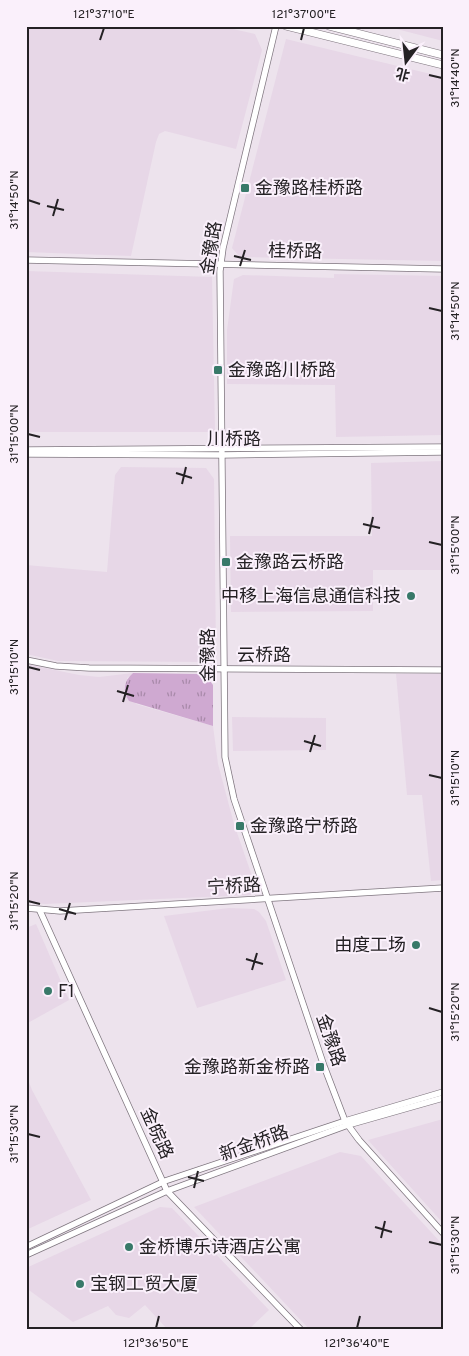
<svg xmlns="http://www.w3.org/2000/svg" width="469" height="1356" font-family="Overpass,'Noto Sans SC',sans-serif">
  <style>
    .built { fill: #e7d7e7 }
    .park { fill: url(#park-tufts) }
    .lines { fill: none; stroke-linecap: round; stroke-linejoin: round }
    .minor-casing { stroke: #7f767f; stroke-width: 7 }
    .major-casing { stroke: #7f767f; stroke-width: 8 }
    .minor { stroke: #fff; stroke-width: 5.5 }
    .major { stroke: #fff; stroke-width: 7 }
    .ticks { fill: none; stroke: #242124; stroke-width: 2 }
    .poi-dot { fill: #387969; stroke: #faf0fb; stroke-width: 2 }
    .labels { text-anchor: middle; stroke-width: 4; stroke-linejoin: round; paint-order: stroke }
    .poi-label { font-size: 18px; fill: #242124; stroke: #faf0fb; text-anchor: start }
    .street-label { font-size: 18px; fill: #242124; stroke: #faf0fb }
    .neatline { fill: none; stroke: #242124; stroke-width: 2 }
    .ticks-label { font-size: 12px; text-anchor: middle; fill: #242124 }
  </style>
  <defs>
    <pattern id="park-tufts" width="24" height="20" patternUnits="userSpaceOnUse" patternTransform="scale(1.25)"><rect width="24" height="20" fill="#cfa9d1"/><path d="M3 7l-1-3M5 7V3M7 7l1-3M15 17l-1-3M17 17v-4M19 17l1-3" fill="none" stroke="#a889a9"/></pattern>
  </defs>
  <rect width="100%" height="100%" fill="#ede3ed"/>
  <g class="built">
    <polygon points="26,26 220,26 255,34 262,50 236,149 165,131 159,134 156,142 131,256 26,252"/>
    <polygon points="385,26 443,26 443,41"/>
    <polygon points="286,39 443,77 443,261 240,257 232,248"/>
    <polygon points="26,271 212,277 215,432 26,432"/>
    <polygon points="334,274 443,276 443,435 336,437 335,385 227,384 227,330 234,279 243,275 334,278"/>
    <polygon points="443,461 443,570 373,570 373,611 231,612 230,536 372,536 371,463"/>
    <polygon points="121,467 206,468 214,479 216,653 209,662 58,661 26,654 26,565 107,572 115,475"/>
    <polygon points="26,664 79,675 99,677 133,673 127,678 136,704 213,726 218,764 234,824 252,876 253,888 251,895 45,904 26,902"/>
    <polygon points="396,674 443,674 443,880 431,881 422,795 407,795"/>
    <polygon points="232,717 326,718 326,750 233,751"/>
    <polygon points="229,908 254,909 259,912 266,921 286,980 197,1008 164,916"/>
    <polygon points="36,924 69,1000 26,1024 26,928"/>
    <polygon points="26,1075 32,1090 91,1200 26,1230"/>
    <polygon points="443,1119 443,1223 368,1140"/>
    <polygon points="340,1152 361,1156 443,1245 443,1330 310,1330 194,1207"/>
    <polygon points="160,1207 172,1208 269,1310 248,1330 168,1330 145,1305 129,1318 116,1315 108,1306 73,1322 26,1288 26,1268"/>
  </g>
  <path class="park" d="M 133,673 L 200,674 L 208,678 L 213,685 L 213,726 L 129,701 C 122,691 124,681 133,673 Z"/>
  <g class="lines">
    <defs>
      <g id="minor">
        <polyline points="276,26 223,248 220,271 225,757 234,799 324,1066 345,1121 359,1140 443,1233"/>
        <polyline points="26,260 443,269"/>
        <polyline points="26,450 443,447"/>
        <polyline points="26,454 222,455 443,452"/>
        <polyline points="26,660 56,666 89,668 443,670"/>
        <polyline points="26,908 60,911 443,888"/>
        <polyline points="40,911 167,1191 301,1330"/>
        <polyline points="26,1247 165,1181 345,1121 443,1092"/>
        <polyline points="26,1255 167,1191 348,1125 443,1098"/>
      </g>
      <g id="major">
        <polyline points="286,26 443,65"/>
        <polyline points="329,26 443,55"/>
      </g>
    </defs>
    <use href="#minor" class="minor-casing"/>
    <use href="#major" class="major-casing"/>
    <use href="#minor" class="minor"/>
    <use href="#major" class="major"/>
  </g>
  <path class="ticks" d="M 100,40 L 104,28M 301,40 L 304,28M 429,75 L 442,78M 28,200 L 40,204M 47,206 L 64,210M 53,216 L 58,199M 234,256 L 251,260M 240,266 L 245,250M 429,308 L 442,311M 28,434 L 40,437M 176,473 L 192,478M 182,484 L 186,467M 363,524 L 380,528M 369,534 L 373,517M 429,542 L 442,545M 28,667 L 40,670M 117,691 L 134,696M 123,702 L 128,685M 304,741 L 321,746M 310,752 L 315,735M 429,775 L 442,778M 28,901 L 40,904M 59,909 L 76,914M 65,920 L 70,903M 246,959 L 263,964M 252,970 L 257,953M 429,1008 L 442,1012M 28,1134 L 40,1137M 188,1177 L 204,1181M 194,1188 L 198,1171M 375,1227 L 392,1232M 381,1238 L 385,1221M 429,1242 L 442,1245M 156,1328 L 159,1316M 357,1328 L 360,1316"/>
  <g class="poi-dot">
    <rect x="240" y="183" width="10" height="10" rx="2.5"/>
    <rect x="213" y="365" width="10" height="10" rx="2.5"/>
    <rect x="221" y="557" width="10" height="10" rx="2.5"/>
    <circle cx="411" cy="596" r="5"/>
    <rect x="235" y="821" width="10" height="10" rx="2.5"/>
    <circle cx="416" cy="945" r="5"/>
    <circle cx="48" cy="991" r="5"/>
    <rect x="315" y="1062" width="10" height="10" rx="2.5"/>
    <circle cx="129" cy="1247" r="5"/>
    <circle cx="80" cy="1284" r="5"/>
  </g>
  <g class="labels">
    <g class="poi-label">
      <text x="255" y="194">金豫路桂桥路</text>
      <text x="228" y="376">金豫路川桥路</text>
      <text x="236" y="568">金豫路云桥路</text>
      <text x="401" y="602" text-anchor="end">中移上海信息通信科技</text>
      <text x="250" y="832">金豫路宁桥路</text>
      <text x="406" y="951" text-anchor="end">由度工场</text>
      <text x="58" y="997">F1</text>
      <text x="310" y="1073" text-anchor="end">金豫路新金桥路</text>
      <text x="139" y="1253">金桥博乐诗酒店公寓</text>
      <text x="90" y="1290">宝钢工贸大厦</text>
    </g>
    <g class="street-label">
      <text transform="translate(211 248) rotate(-81)" y="6">金豫路</text>
      <text transform="translate(295 251) rotate(1)" y="6">桂桥路</text>
      <text x="234" y="445">川桥路</text>
      <text transform="translate(208 655) rotate(-90)" y="6">金豫路</text>
      <text x="264" y="661">云桥路</text>
      <text transform="translate(234 886) rotate(-3)" y="6">宁桥路</text>
      <text transform="translate(331 1040) rotate(71)" y="6">金豫路</text>
      <text transform="translate(157 1133) rotate(66)" y="6">金皖路</text>
      <text transform="translate(254 1143) rotate(-20)" y="6">新金桥路</text>
    </g>
  </g>
  <rect width="469" height="1356" fill="none" stroke="#faf0fb" stroke-width="55"/>
  <g transform="translate(406 62) rotate(195)" stroke="#faf0fb" stroke-width="4" paint-order="stroke">
  <path d="M0-4L9 19L0 12L-9 19Z" fill="#242124"/>
  <text y="-8" font-size="14" font-weight="bold" text-anchor="middle" fill="#242124">北</text>
  </g>
  <rect x="28" y="28" width="414" height="1300" class="neatline"/>
  <g class="ticks-label">
    <text x="104" y="18">121°37'10"E</text>
    <text x="304" y="18">121°37'00"E</text>
    <text transform="translate(455 78) rotate(-90)" y="4">31°14'40"N</text>
    <text transform="translate(14 200) rotate(-90)" y="4">31°14'50"N</text>
    <text transform="translate(455 311) rotate(-90)" y="4">31°14'50"N</text>
    <text transform="translate(14 434) rotate(-90)" y="4">31°15'00"N</text>
    <text transform="translate(455 545) rotate(-90)" y="4">31°15'00"N</text>
    <text transform="translate(14 667) rotate(-90)" y="4">31°15'10"N</text>
    <text transform="translate(455 778) rotate(-90)" y="4">31°15'10"N</text>
    <text transform="translate(14 901) rotate(-90)" y="4">31°15'20"N</text>
    <text transform="translate(455 1012) rotate(-90)" y="4">31°15'20"N</text>
    <text transform="translate(14 1134) rotate(-90)" y="4">31°15'30"N</text>
    <text transform="translate(455 1245) rotate(-90)" y="4">31°15'30"N</text>
    <text x="156" y="1347">121°36'50"E</text>
    <text x="357" y="1347">121°36'40"E</text>
  </g>
</svg>
